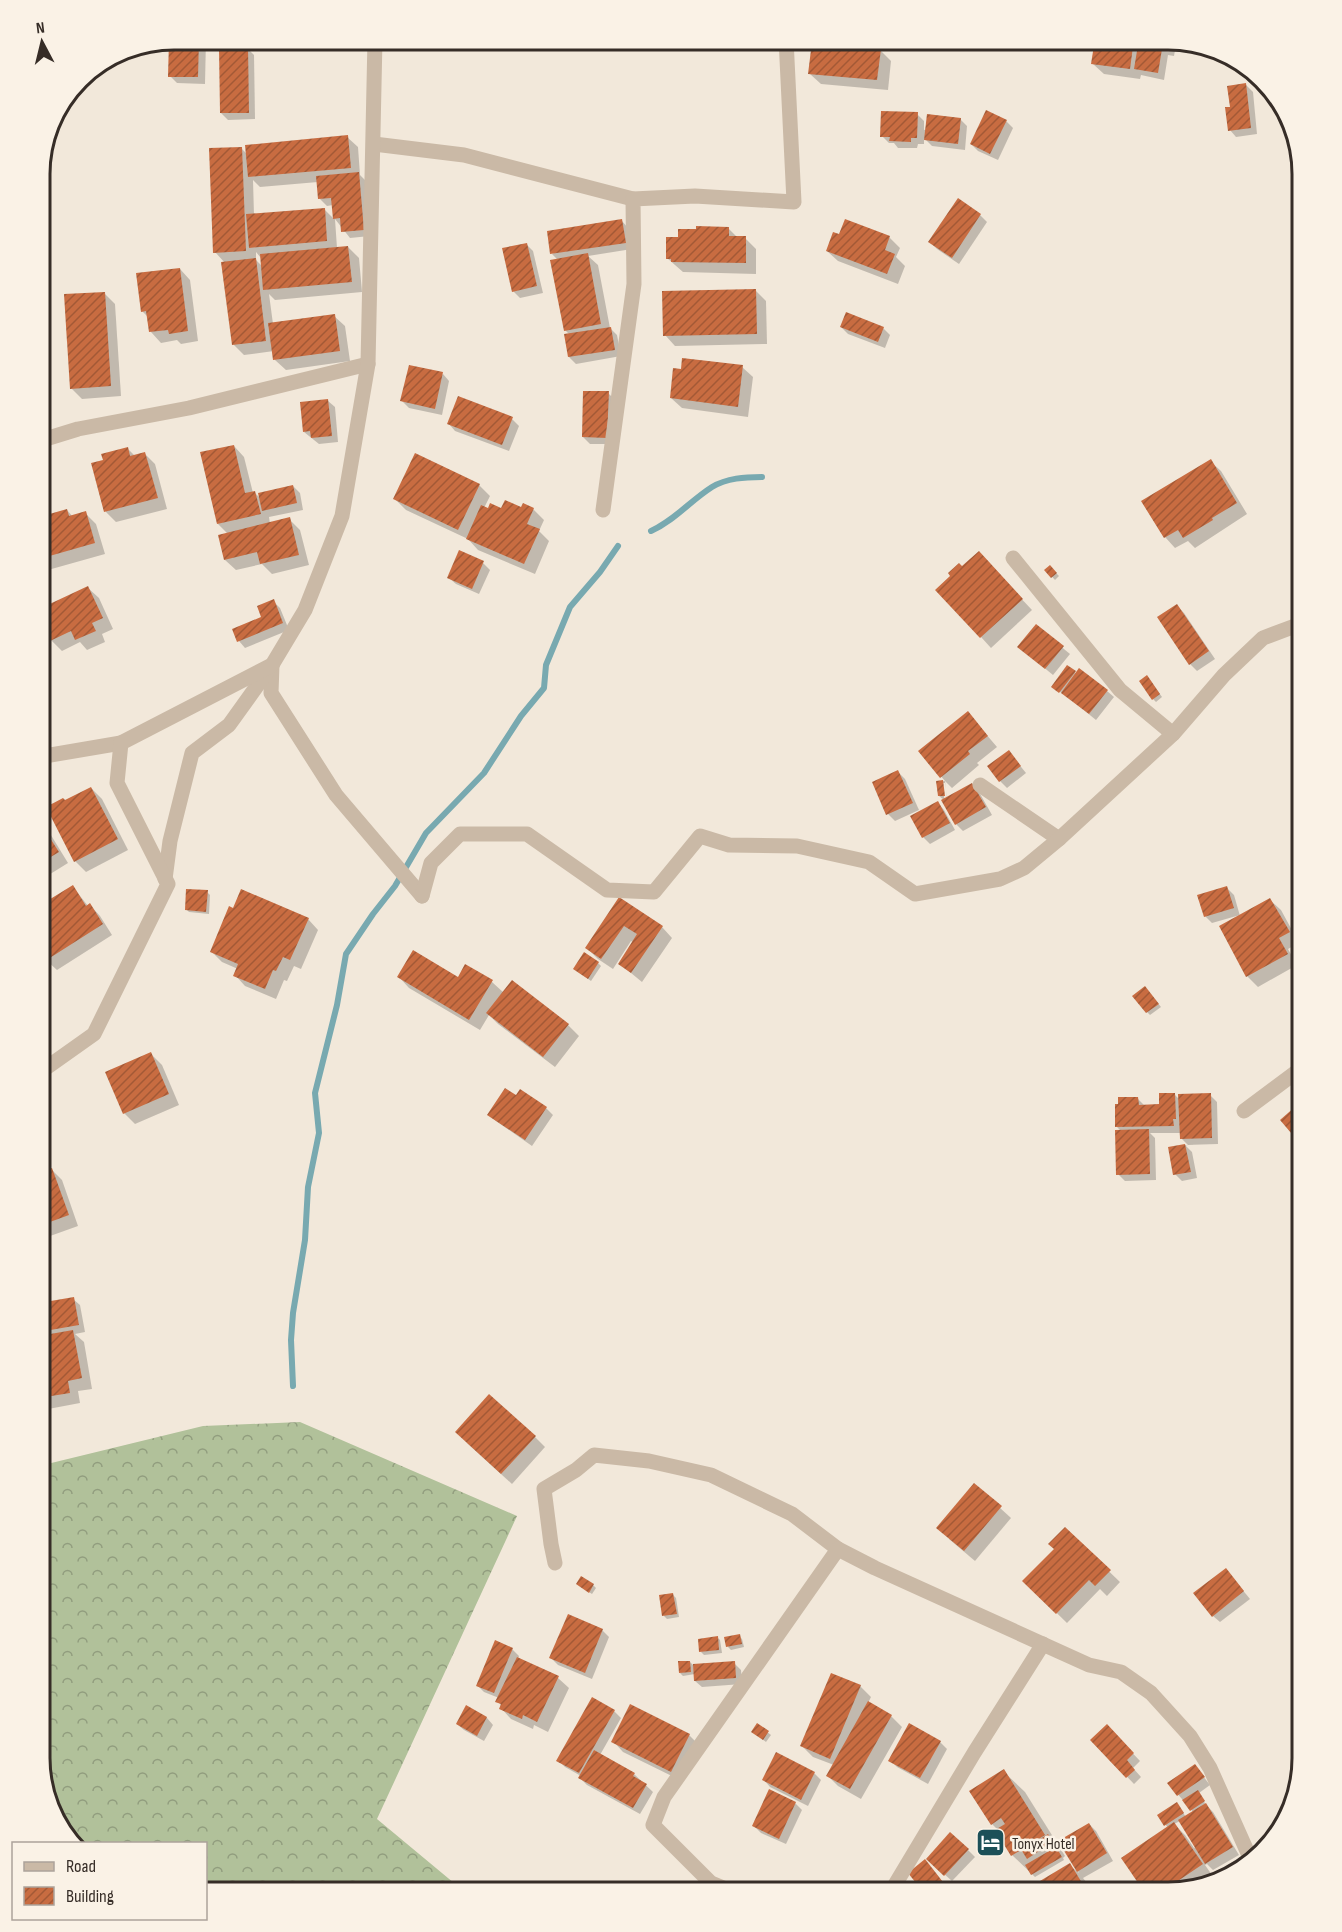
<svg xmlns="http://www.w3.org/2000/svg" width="1342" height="1932" font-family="'Sofia Sans Condensed',sans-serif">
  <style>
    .forest { fill: url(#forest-crowns) }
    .shadow { fill: #0003; fill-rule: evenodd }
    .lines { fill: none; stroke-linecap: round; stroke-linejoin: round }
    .stream { stroke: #78a9b0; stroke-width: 6 }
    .building { fill: url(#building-hatch) }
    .street { stroke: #cab9a6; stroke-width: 15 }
    .labels { text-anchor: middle; stroke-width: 5; stroke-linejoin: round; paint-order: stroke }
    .poi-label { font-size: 16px; fill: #362d27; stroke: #faf2e6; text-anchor: start }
    .rim { fill: none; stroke: #362d27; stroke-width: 3 }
  </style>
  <defs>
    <pattern id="forest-crowns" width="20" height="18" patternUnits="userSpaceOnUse" patternTransform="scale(1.5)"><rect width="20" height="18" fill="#b1c19a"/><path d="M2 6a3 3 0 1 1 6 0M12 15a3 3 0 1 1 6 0" fill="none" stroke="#919d7e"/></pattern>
    <pattern id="building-hatch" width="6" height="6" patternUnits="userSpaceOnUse" patternTransform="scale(1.5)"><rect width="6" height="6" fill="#c86c41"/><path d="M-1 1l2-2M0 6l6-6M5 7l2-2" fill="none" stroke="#a35936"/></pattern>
  </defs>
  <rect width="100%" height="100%" fill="#f2e8da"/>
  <polygon class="forest" points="300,1422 517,1516 377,1819 466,1893 206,1893 206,1844 75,1843 57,1826 39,1758 39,1466 203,1426"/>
  <g class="shadow">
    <polygon points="206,39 205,84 177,83 170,76 171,40"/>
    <polygon points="1096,39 1177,39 1174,56 1168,55 1164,80 1141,75 1140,79 1104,74 1093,64"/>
    <polygon points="247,48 254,55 255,119 228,120 221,113"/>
    <polygon points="880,50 891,61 888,90 821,84 810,74"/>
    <polygon points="116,53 117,63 102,63"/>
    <polygon points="1246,85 1253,92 1257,134 1236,137 1230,130 1231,108"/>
    <polygon points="917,114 924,121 924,130 960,119 967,126 965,150 932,146 924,138 924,144 918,144 917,148 898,148 894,143 889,143 882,136"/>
    <polygon points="1006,121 1013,128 998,160 978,151 971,144"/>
    <path d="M 347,137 L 358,147 L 360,175 L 365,180 L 370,236 L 350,238 L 335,219 L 337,248 L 348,247 L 359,258 L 362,292 L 275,300 L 269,294 L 273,324 L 334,316 L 345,326 L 350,361 L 286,370 L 275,360 L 274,351 L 244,355 L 233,344 L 225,263 L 215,252 L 241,148 L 247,154 ZM 253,180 L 260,187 L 318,182 L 320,199 L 327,206 L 333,205 L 334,219 L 324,209 L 254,215 ZM 256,252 L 261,258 L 262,266 L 256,260 Z"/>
    <polygon points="980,215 987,222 959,264 937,249 930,242"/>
    <polygon points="622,221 628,228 632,249 588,256 598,265 610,328 617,335 621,356 576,364 569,357 570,335 565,330 558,260 552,254"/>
    <polygon points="728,228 738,238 745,238 756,249 756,274 683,272 667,258 679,239"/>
    <polygon points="840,236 889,237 900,248 896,257 905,266 898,284 838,261 827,251"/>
    <polygon points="526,244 533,251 543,293 520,298 513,291"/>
    <polygon points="39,263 43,267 48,298 39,300"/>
    <polygon points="180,269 190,280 198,341 181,344 177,340 161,343 151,332 149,318 142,311"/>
    <polygon points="755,290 766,301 767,344 675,346 665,335"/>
    <polygon points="104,293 115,304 121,396 82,399 71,388"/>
    <polygon points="841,327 883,328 890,335 885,348 848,334"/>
    <polygon points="742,367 753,377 748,417 682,408 671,398"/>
    <polygon points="443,374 449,381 442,415 409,408 402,401"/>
    <polygon points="608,393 615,400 614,444 590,444 583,437"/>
    <polygon points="328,401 335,407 338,442 319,444 304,432"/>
    <polygon points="512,419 519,426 509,451 455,431 449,424"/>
    <polygon points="234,446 244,457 253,493 255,493 260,498 293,486 300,493 303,510 269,517 270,524 289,519 300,530 309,565 272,574 262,564 236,570 225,560 228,534 218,524"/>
    <polygon points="127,448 135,456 144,453 155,464 167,509 116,522 106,512 93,464 104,461"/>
    <polygon points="1210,461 1221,471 1247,514 1195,548 1188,541 1175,548 1165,537"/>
    <polygon points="479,485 490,496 484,508 502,510 533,509 544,520 539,531 549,541 535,574 478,550 468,539 406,510 395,499"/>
    <polygon points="67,510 73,517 85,513 96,524 105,554 48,570 39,561 39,525 49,523"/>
    <polygon points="483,563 490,570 479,594 456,584 449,578"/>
    <polygon points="989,564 1032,610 991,648 981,637"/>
    <polygon points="1050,567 1059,576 1055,580 1046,570"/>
    <polygon points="88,588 99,598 113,629 102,634 105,642 87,650 80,642 62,651 51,640"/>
    <polygon points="273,601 280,608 289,630 245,648 239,641 263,618"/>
    <polygon points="1177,606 1184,613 1215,659 1197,671 1190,664"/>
    <polygon points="1036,626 1070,654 1053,675 1019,647"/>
    <polygon points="1068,667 1077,674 1107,691 1114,697 1096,720 1064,694 1056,690"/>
    <polygon points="1150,680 1162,697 1156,702 1153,699"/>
    <path d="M 968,713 L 997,747 L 977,763 L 979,765 L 952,788 L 945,781 L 947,798 L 972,785 L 979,792 L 992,815 L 963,831 L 956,824 L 944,800 L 939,796 L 938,782 L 945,781 L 920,751 ZM 942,783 L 945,783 L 948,803 L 945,803 Z"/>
    <polygon points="1009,752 1026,773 1007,788 1000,781"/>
    <polygon points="898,772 905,779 919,810 895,821 888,814"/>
    <polygon points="91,788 102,799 128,850 86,872 75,861 65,802"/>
    <polygon points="938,803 944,810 955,830 930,844 923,837"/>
    <polygon points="39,821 46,827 68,863 39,881"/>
    <polygon points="73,887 88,906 90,905 100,916 112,935 57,970 46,960"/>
    <polygon points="1227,888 1234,895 1240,916 1270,900 1281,910 1299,943 1288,949 1297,965 1258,987 1247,976 1221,927 1240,915 1212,923 1205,916"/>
    <polygon points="207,892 210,895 209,914 189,912 186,909"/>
    <polygon points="620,899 662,927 672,938 642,982 620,964 634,943 631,941 613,969 598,959 587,948"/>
    <polygon points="308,919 318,930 301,969 294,966 287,981 284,980 276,999 245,986 235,975 238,969 222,962 211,951"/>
    <polygon points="598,963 601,966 591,981 578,972"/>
    <polygon points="399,977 492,982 504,993 512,982 568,1025 579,1036 555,1067 498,1024 489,1015 480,1030 409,988"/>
    <polygon points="1148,991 1161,1007 1150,1015 1147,1012"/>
    <polygon points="151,1054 162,1065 179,1105 135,1124 124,1113"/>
    <polygon points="520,1091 546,1108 553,1115 532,1146 496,1121 489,1115 516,1097"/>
    <polygon points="1175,1095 1180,1100 1210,1095 1217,1102 1218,1144 1185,1145 1192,1152 1197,1178 1182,1181 1175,1174 1170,1148 1188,1145 1181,1138 1181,1133 1150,1133 1155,1138 1156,1180 1125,1181 1118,1174 1122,1132 1117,1127 1138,1099 1145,1106 1160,1106"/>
    <polygon points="51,1169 62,1180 78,1226 39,1240 39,1174"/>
    <polygon points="73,1299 80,1305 85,1332 75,1334 84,1342 92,1389 78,1391 80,1403 43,1410 39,1406 39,1305"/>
    <polygon points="535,1437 545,1447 512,1484 467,1443"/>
    <polygon points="975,1485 1011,1518 975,1561 949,1539"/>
    <polygon points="1065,1529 1120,1582 1107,1596 1100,1589 1067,1623 1024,1581 1056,1549"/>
    <polygon points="1232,1577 1250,1599 1220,1622 1213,1616"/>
    <polygon points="577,1584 593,1585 596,1588 592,1594"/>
    <polygon points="673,1595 676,1598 679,1617 667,1619 664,1616"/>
    <polygon points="602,1630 609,1637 592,1679 558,1665 551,1658"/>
    <polygon points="739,1636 742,1639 744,1647 731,1650 728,1647"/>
    <polygon points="717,1637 720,1640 722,1653 704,1655 701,1652"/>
    <polygon points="512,1649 519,1656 518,1659 558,1678 569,1688 548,1732 534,1725 533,1729 511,1719 501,1708 502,1706 497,1701 499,1698 484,1692 477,1685"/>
    <polygon points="690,1662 694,1666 734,1663 741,1670 742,1684 702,1687 695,1681 695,1674 683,1676 680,1673"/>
    <polygon points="860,1686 871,1697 868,1703 891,1716 902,1727 861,1799 838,1786 828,1776 834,1765 813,1757 802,1746"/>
    <polygon points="467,1707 487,1718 493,1725 484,1741 464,1730 457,1724"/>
    <polygon points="614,1711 621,1718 600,1755 634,1774 653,1792 640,1814 587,1785 580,1778 581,1776 565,1767 558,1760"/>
    <polygon points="758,1725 771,1735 766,1742 753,1732"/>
    <polygon points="1107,1726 1140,1761 1133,1768 1141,1777 1134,1784 1092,1740"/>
    <polygon points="689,1735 700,1746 682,1781 623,1752 613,1741"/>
    <polygon points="940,1742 947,1749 928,1784 897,1767 890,1760"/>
    <path d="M 1195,1766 L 1210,1785 L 1199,1793 L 1206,1805 L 1213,1812 L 1239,1855 L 1213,1870 L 1207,1864 L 1205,1865 L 1212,1875 L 1197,1885 L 1169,1893 L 1146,1893 L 1168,1828 L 1159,1815 L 1179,1807 L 1186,1817 L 1194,1813 L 1169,1784 ZM 1180,1821 L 1196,1847 L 1194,1848 L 1185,1835 L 1174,1824 Z"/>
    <polygon points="1003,1771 1025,1792 1065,1856 1063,1858 1064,1860 1035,1877 1012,1855 997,1831 998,1830 992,1824"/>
    <polygon points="814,1773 821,1780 808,1806 770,1787 764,1780"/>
    <polygon points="795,1803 802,1810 786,1844 761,1833 754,1826"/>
    <polygon points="1089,1824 1096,1831 1113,1861 1083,1878 1095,1893 1049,1893 1069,1865 1079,1873 1060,1841"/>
    <polygon points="968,1850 975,1857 952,1881 934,1865"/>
    <polygon points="932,1868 951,1893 926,1893"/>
  </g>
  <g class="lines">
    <g class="stream">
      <path d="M 651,531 C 675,520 690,501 712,487 C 727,478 745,477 762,477"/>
      <polyline points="293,1386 291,1340 293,1313 305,1240 308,1187 319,1133 315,1093 337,1005 346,954 373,914 395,886 426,833 484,773 521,716 544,688 546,665 570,607 600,572 618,546"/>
    </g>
  </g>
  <g class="building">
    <polygon points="174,39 199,39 198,77 168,77 169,40"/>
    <polygon points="1095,39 1134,39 1130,69 1091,64"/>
    <polygon points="1139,39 1169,39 1167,49 1162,49 1158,73 1134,69"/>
    <polygon points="812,42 881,49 877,80 808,74"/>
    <polygon points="248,47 249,113 220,113 219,48"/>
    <polygon points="1246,83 1251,128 1228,131 1225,107 1230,107 1227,86"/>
    <polygon points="986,110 1007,120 990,154 970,144"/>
    <polygon points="881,111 918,112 917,138 911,138 911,142 889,141 890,137 880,137"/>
    <polygon points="927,114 961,118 958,144 924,140"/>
    <polygon points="348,135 351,168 248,177 245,145"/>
    <polygon points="242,147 246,251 213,253 209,148"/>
    <polygon points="359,172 364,230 341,232 340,218 333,219 331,198 318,199 316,176"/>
    <polygon points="958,198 981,214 952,258 928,242"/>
    <polygon points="325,208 327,241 249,248 246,214"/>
    <polygon points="622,219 626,243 550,254 547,231"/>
    <polygon points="845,219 890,236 885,250 895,254 887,274 826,251 833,232 839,234"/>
    <polygon points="696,226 729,227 729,236 746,236 746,263 671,262 671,259 666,259 666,237 678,237 678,229 696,229"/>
    <polygon points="527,243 537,286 512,292 502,248"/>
    <polygon points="348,246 352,282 263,290 260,254"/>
    <polygon points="588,253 601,324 564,331 550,260"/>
    <polygon points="256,258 266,341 232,345 221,262"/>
    <polygon points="180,268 188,331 169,334 168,330 149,332 146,311 141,312 136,273"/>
    <polygon points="756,289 757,334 663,336 662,291"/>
    <polygon points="105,292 111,386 70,389 64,294"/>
    <polygon points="846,312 884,327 878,342 840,327"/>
    <polygon points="335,314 340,351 273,360 268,323"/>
    <polygon points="611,327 615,350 568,357 564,334"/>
    <polygon points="682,358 743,365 738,407 670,398 673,368 681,369"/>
    <polygon points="409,365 443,372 435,409 400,401"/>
    <polygon points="583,391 609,391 607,438 582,437"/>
    <polygon points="458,396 513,417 502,445 447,424"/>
    <polygon points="328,399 332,436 311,438 310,431 303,432 300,402"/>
    <polygon points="234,445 245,493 255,491 261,514 217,524 200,452"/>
    <polygon points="128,447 130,456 145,452 158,498 104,512 91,463 103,460 101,454"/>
    <polygon points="415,453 480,484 458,530 393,499"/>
    <polygon points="1211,459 1237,503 1212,518 1213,520 1183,538 1178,530 1164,538 1141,501"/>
    <polygon points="293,485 297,503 262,511 258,493"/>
    <polygon points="505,500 521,507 523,503 534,508 527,524 540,529 524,564 466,539 481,505 488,508 490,503 501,508"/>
    <polygon points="67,509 69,516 86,511 95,543 39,559 39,524 48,522 46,515"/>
    <polygon points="290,517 299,555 260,564 257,552 224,560 218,535"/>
    <polygon points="459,550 484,561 472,589 447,578"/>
    <polygon points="979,551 1023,599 980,638 935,590 950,576 948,573 959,563 962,566"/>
    <polygon points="1050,565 1057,573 1051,578 1044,570"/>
    <polygon points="88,586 103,618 92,623 96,631 75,640 71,631 50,641 39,617 39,609"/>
    <polygon points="274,599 283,623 237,642 232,629 261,617 257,606"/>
    <polygon points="1177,604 1209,651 1189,665 1157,617"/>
    <polygon points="1036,624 1064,646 1045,669 1017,647"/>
    <polygon points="1067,665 1076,671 1059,693 1051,687"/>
    <polygon points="1079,668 1108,690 1089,714 1061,693"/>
    <polygon points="1147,675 1160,694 1152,700 1139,681"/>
    <polygon points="968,711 988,736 968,751 970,754 940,778 918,751"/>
    <polygon points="1009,750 1021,766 999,782 987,766"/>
    <polygon points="898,770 913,803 886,815 872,782"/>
    <polygon points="943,780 945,796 938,796 936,781"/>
    <polygon points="972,783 986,807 955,825 941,800"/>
    <polygon points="91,787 118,839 74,862 46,807 63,798 65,800"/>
    <polygon points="938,801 950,823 922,838 910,816"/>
    <polygon points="39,821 59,852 39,864"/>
    <polygon points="73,885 86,906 90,903 103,924 45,961 39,952 39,906"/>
    <polygon points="1227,886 1234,908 1204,917 1197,895"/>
    <polygon points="186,889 208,890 206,912 185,910"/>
    <polygon points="241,889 309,918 290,960 283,957 276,971 273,970 265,989 233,976 238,964 210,952 229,906 233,908"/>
    <polygon points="619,897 663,926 631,973 618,964 637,934 624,926 601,959 585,948"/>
    <polygon points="1270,898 1290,932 1279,938 1288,954 1246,977 1219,926"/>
    <polygon points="413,950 458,977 465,964 493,980 469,1020 397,977"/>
    <polygon points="584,952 599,962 588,979 573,969"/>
    <polygon points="512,980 569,1024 543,1057 486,1013"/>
    <polygon points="1145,986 1159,1004 1146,1013 1132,996"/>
    <polygon points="151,1052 169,1094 123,1114 105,1072"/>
    <polygon points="505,1088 516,1095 520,1089 547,1107 525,1140 487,1115"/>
    <polygon points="1159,1093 1175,1093 1176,1119 1173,1119 1174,1126 1115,1127 1115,1104 1118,1104 1118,1097 1138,1097 1139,1105 1159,1104"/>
    <polygon points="1211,1093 1212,1138 1180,1139 1178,1094"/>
    <polygon points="1296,1106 1303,1114 1303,1147 1280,1120"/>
    <polygon points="1149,1129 1150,1174 1116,1175 1115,1130"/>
    <polygon points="1185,1144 1191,1172 1173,1175 1168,1147"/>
    <polygon points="52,1168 69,1215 39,1226 39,1172"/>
    <polygon points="74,1297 79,1325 39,1332 39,1303"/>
    <polygon points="73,1330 82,1378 68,1381 70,1393 39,1398 39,1336"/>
    <polygon points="489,1394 536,1436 501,1474 455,1432"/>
    <polygon points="974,1483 1002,1506 964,1551 936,1528"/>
    <polygon points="1065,1527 1111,1570 1095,1586 1089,1580 1056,1614 1022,1581 1054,1549 1048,1544"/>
    <polygon points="1226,1568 1244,1591 1212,1617 1193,1593"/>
    <polygon points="581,1576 594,1584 589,1593 576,1584"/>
    <polygon points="673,1593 677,1614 662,1616 659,1595"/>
    <polygon points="568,1614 603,1629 585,1673 549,1658"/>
    <polygon points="740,1634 742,1644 726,1647 724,1637"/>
    <polygon points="718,1636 719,1650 699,1652 698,1639"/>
    <polygon points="495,1640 513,1648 494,1693 476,1686"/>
    <polygon points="517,1657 559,1676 537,1722 523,1715 522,1719 499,1709 501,1704 495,1702"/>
    <polygon points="678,1661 690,1661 691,1672 679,1673"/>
    <polygon points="735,1661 736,1678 694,1681 693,1664"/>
    <polygon points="831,1673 861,1685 830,1759 800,1746"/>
    <polygon points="592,1697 615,1710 579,1773 556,1761"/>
    <polygon points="868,1701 892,1715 850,1789 826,1776"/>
    <polygon points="630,1704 690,1734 671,1772 611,1742"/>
    <polygon points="466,1705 487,1717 477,1736 456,1724"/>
    <polygon points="757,1723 769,1731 763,1740 751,1732"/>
    <polygon points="909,1723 941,1741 920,1778 888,1761"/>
    <polygon points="1107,1724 1134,1753 1127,1760 1135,1770 1126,1778 1090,1740"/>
    <polygon points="594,1750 635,1773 633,1776 647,1784 633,1808 578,1778"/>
    <polygon points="776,1752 815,1772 801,1800 762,1780"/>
    <polygon points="1195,1764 1205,1777 1177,1796 1167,1783"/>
    <polygon points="1004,1769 1045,1835 1011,1856 995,1830 1005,1824 1001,1818 991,1825 969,1791"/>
    <polygon points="769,1789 796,1802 779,1839 752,1826"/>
    <polygon points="1198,1790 1205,1801 1190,1811 1182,1800"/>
    <polygon points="1177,1802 1184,1813 1164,1826 1157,1815"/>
    <polygon points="1206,1803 1233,1847 1205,1864 1178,1820"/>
    <polygon points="1174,1822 1203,1864 1160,1893 1145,1893 1121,1858"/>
    <polygon points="1089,1823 1107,1853 1077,1872 1058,1841"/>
    <polygon points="950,1832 969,1849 944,1876 926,1859"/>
    <polygon points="1048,1834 1053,1842 1027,1859 1022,1851"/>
    <polygon points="1056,1847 1062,1857 1031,1875 1025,1865"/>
    <polygon points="925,1859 946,1886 938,1893 924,1893 908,1873"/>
    <polygon points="1070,1863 1088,1893 1048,1893 1040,1881"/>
  </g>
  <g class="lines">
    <g class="street">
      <polyline points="374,144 464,155 633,199"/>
      <polyline points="39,441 78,429 189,408 368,364"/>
      <polyline points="603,510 634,284 633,199 695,196 794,202 786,39"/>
      <polyline points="1013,558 1120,690 1173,734"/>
      <polyline points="272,665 271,693 336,795 422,896"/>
      <polyline points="39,757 121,743"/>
      <polyline points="980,785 1059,839"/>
      <polyline points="165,879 170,841 192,753 229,725 272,665"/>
      <polyline points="422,896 431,863 460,834 527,834 607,890 654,892 700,836 729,845 797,846 869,862 915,894 1000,879 1024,868 1059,839 1173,734 1224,675 1263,638 1303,623"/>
      <polyline points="39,1073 94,1034 168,884 117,783 121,743 272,665 305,610 342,516 368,364 375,39"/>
      <polyline points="1244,1111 1303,1067"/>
      <polyline points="555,1563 551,1544 544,1489 576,1470 594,1455 649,1461 711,1475 792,1514 838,1549"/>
      <polyline points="735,1893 711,1883 653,1825 664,1797 838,1549 875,1568 1089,1665 1121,1672 1151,1693 1190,1736 1210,1768 1251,1860"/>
      <polyline points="890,1893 974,1753 1043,1644"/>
    </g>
  </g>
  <defs>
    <symbol id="hotel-square" viewBox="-11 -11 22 22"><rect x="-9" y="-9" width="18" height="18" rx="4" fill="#1c5058" stroke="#faf2e6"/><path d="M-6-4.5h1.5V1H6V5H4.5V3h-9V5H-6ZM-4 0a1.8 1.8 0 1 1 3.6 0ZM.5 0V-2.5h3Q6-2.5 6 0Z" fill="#fff"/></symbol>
  </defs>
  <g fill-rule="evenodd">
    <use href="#hotel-square" x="974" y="1826" width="33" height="33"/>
  </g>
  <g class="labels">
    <g class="poi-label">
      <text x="1012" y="1849">Tonyx Hotel</text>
    </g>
  </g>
  <path d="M0 0H1342V1932H0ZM174 50H1168A124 124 0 0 1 1292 174V1758A124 124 0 0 1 1168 1882H174A124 124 0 0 1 50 1758V174A124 124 0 0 1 174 50Z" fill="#faf2e6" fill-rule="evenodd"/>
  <path class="rim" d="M174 50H1168A124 124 0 0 1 1292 174V1758A124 124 0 0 1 1168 1882H174A124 124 0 0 1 50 1758V174A124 124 0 0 1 174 50Z"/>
  <rect x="12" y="1842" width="195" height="78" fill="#faf2e6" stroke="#aca39a" stroke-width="1.5"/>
  <rect x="24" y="1862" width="30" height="9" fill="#cab9a6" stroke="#aca39a" stroke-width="1.5"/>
  <text x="66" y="1872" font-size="18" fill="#362d27">Road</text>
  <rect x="24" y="1887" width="30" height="18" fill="url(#building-hatch)" stroke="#aca39a" stroke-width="1.5"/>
  <text x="66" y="1902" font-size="18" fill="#362d27">Building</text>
  <g transform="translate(42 42) rotate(353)" stroke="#faf2e6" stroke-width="4.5" paint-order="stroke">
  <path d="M0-4.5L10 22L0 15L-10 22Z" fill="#362d27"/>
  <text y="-9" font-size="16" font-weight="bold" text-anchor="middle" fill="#362d27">N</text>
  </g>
</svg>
